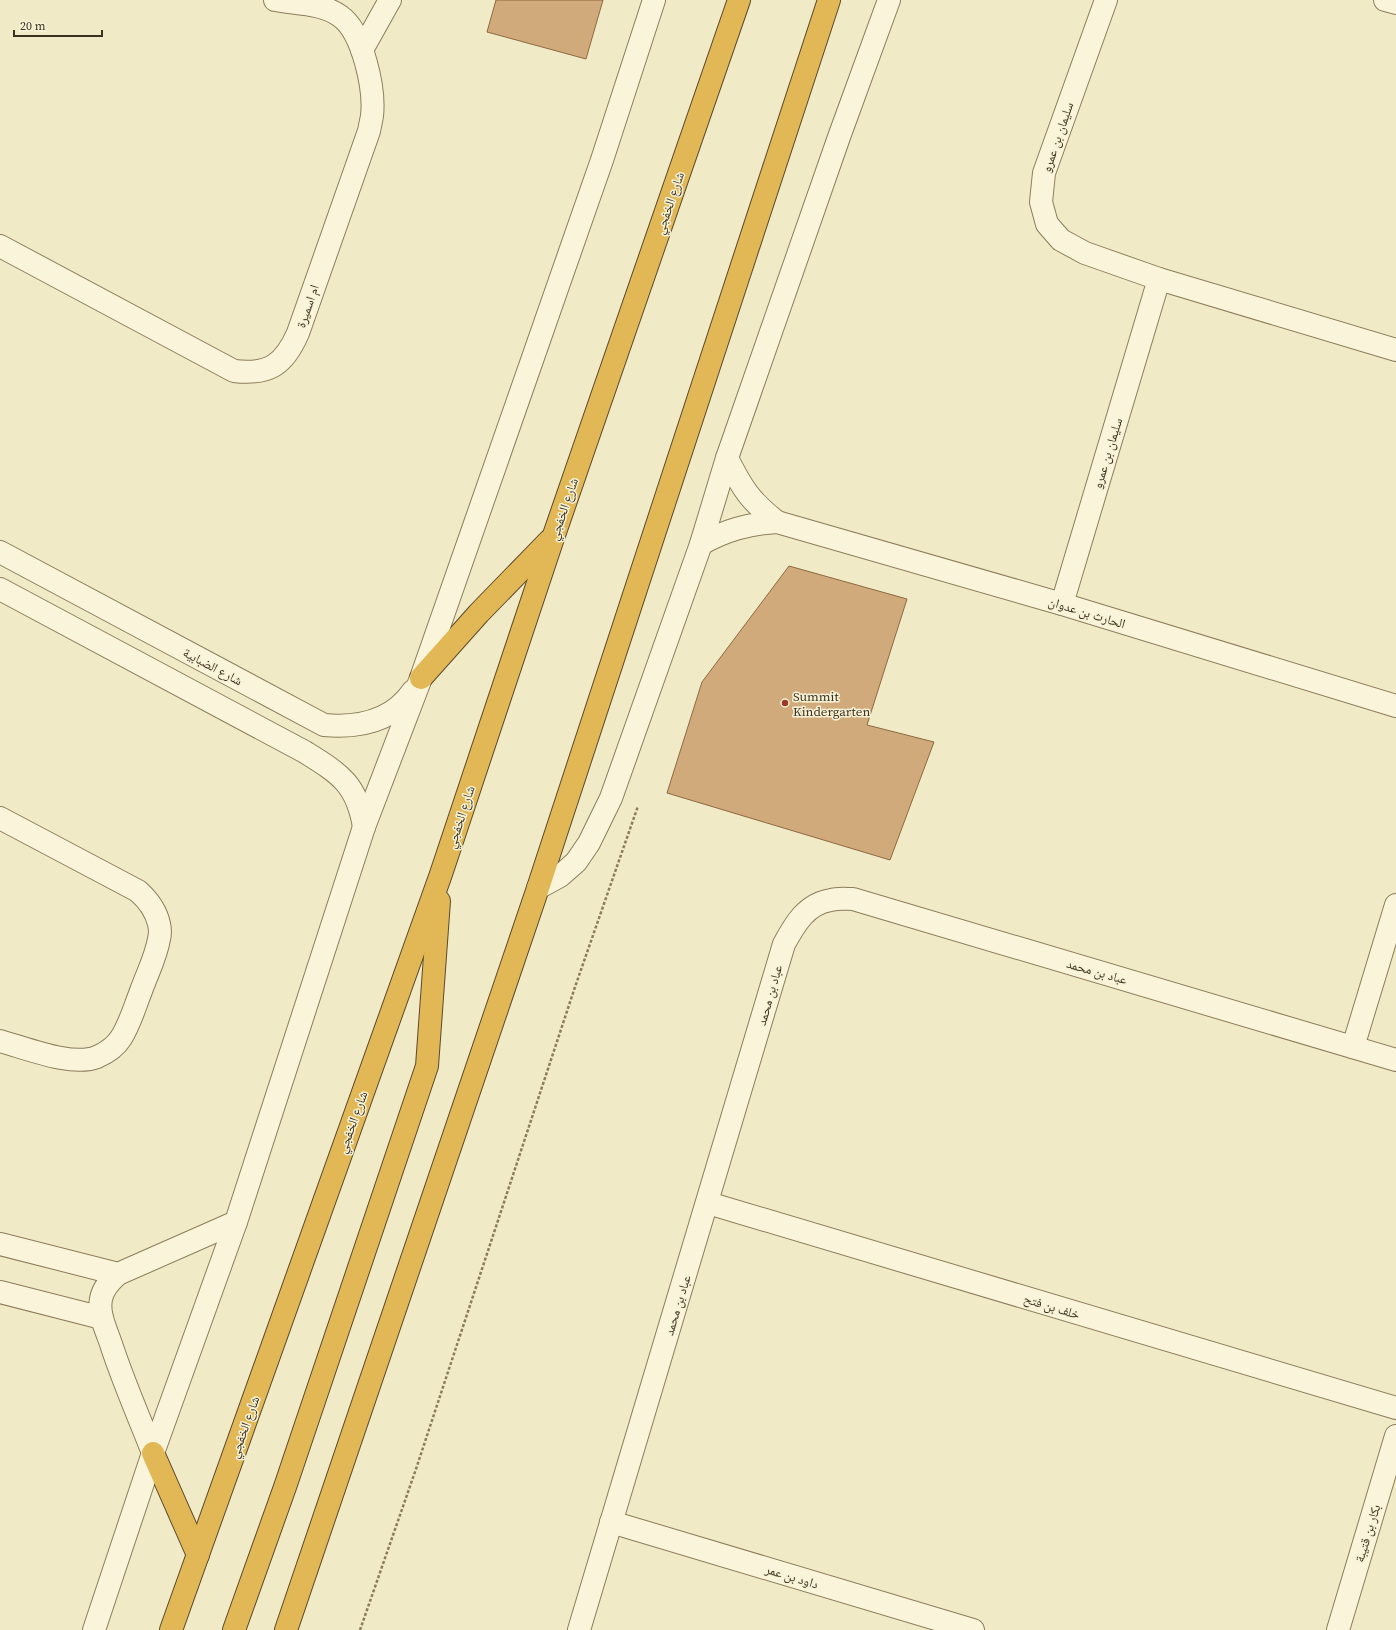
<svg xmlns="http://www.w3.org/2000/svg" width="1396" height="1630" font-family="'Source Serif 4','Noto Naskh Arabic',serif">
  <style>
    .building { fill: #d0aa7b; stroke: #8d6940 }
    .lines { fill: none; stroke-linecap: round; stroke-linejoin: round }
    .minor-casing { stroke: #8d7c5b; stroke-width: 24 }
    .highway-casing { stroke: #5b492f; stroke-width: 24 }
    .path { stroke: #8d7c5b; stroke-width: 2.5; stroke-dasharray: 3 2; stroke-linecap: butt }
    .minor { stroke: #faf5da; stroke-width: 22 }
    .highway { stroke: #e1b855; stroke-width: 22 }
    .poi-dot { fill: #9e3828; stroke: #f7f2d6; stroke-width: 1.5 }
    .labels { text-anchor: middle; stroke-width: 3; stroke-linejoin: round; paint-order: stroke }
    .street-label { font-size: 13px; fill: #3c311f; stroke: #f7f2d6 }
    .poi-label { font-size: 13px; fill: #3c311f; stroke: #f7f2d6; text-anchor: start }
  </style>
  <rect width="100%" height="100%" fill="#f0eac6"/>
  <g class="building">
    <polygon points="496,0 603,0 586,59 487,32"/>
    <polygon points="789,566 907,599 867,725 934,742 890,860 667,793 702,682"/>
  </g>
  <g class="lines">
    <defs>
      <g id="minor">
        <polyline points="1106,0 1044,173 1041,202 1047,224 1061,240 1085,253 1159,279 1396,350"/>
        <polyline points="1385,0 1396,3"/>
        <polyline points="362,50 390,0"/>
        <path d="M 0,246 L 234,371 C 269,375 284,365 298,333 L 369,131 C 370,126 371,121 372,116 C 375,89 363,32 340,16 C 322,3 296,4 275,0"/>
        <path d="M 727,458 C 742,488 750,501 777,522"/>
        <path d="M 701,544 C 726,530 748,524 777,522 L 1062,604 L 1396,706"/>
        <path d="M 0,552 L 324,725 C 358,728 392,722 413,691"/>
        <path d="M 0,589 L 305,752 C 340,774 357,784 364,827"/>
        <polyline points="1062,604 1159,279"/>
        <path d="M 0,818 L 138,891 C 148,900 156,910 159,924 C 160,928 160,935 159,939 C 156,957 147,974 141,991 C 135,1006 130,1024 121,1038 C 116,1046 106,1053 97,1057 C 72,1067 26,1048 0,1041"/>
        <polyline points="538,888 560,876 576,862 589,843 611,798 701,544 727,458 839,137 889,0"/>
        <polyline points="1353,1047 1396,905"/>
        <polyline points="708,1203 1396,1408"/>
        <polyline points="0,1244 118,1274"/>
        <polyline points="0,1292 102,1318"/>
        <path d="M 153,1453 C 139,1417 123,1381 111,1344 C 106,1329 98,1314 101,1299 C 103,1288 110,1281 118,1274 L 236,1222"/>
        <polyline points="611,1522 973,1630"/>
        <polyline points="94,1630 153,1453 236,1222 364,827 421,678 602,160 654,0"/>
        <path d="M 579,1630 L 784,944 C 795,924 806,904 831,900 C 838,898 846,899 853,899 L 1396,1060"/>
        <polyline points="1338,1630 1396,1436"/>
      </g>
      <g id="highway">
        <polyline points="421,678 479,613 549,541"/>
        <polyline points="153,1453 198,1555"/>
        <polyline points="171,1630 441,874 553,538 739,0"/>
        <polyline points="234,1630 285,1487 427,1066 439,901"/>
        <polyline points="286,1630 538,888 829,0"/>
      </g>
    </defs>
    <use href="#minor" class="minor-casing"/>
    <use href="#highway" class="highway-casing"/>
    <polyline class="path" points="360,1630 416,1469 575,987 638,806"/>
    <use href="#minor" class="minor"/>
    <use href="#highway" class="highway"/>
  </g>
  <circle class="poi-dot" cx="785" cy="703" r="4"/>
  <g class="labels">
    <g class="street-label">
      <text transform="translate(1057 137) rotate(-71)" y="5">سليمان بن عمرو</text>
      <text transform="translate(669 203) rotate(-71)" y="5">شارع الخفجي</text>
      <text transform="translate(307 306) rotate(-71)" y="5">ام اسميرة</text>
      <text transform="translate(1107 453) rotate(-73)" y="5">سليمان بن عمرو</text>
      <text transform="translate(563 509) rotate(-71)" y="5">شارع الخفجي</text>
      <text transform="translate(1087 612) rotate(17)" y="5">الحارث بن عدوان</text>
      <text transform="translate(213 666) rotate(28)" y="5">شارع الضبابية</text>
      <text transform="translate(460 817) rotate(-72)" y="5">شارع الخفجي</text>
      <text transform="translate(1097 971) rotate(16)" y="5">عباد بن محمد</text>
      <text transform="translate(769 995) rotate(-74)" y="5">عباد بن محمد</text>
      <text transform="translate(352 1122) rotate(-70)" y="5">شارع الخفجي</text>
      <text transform="translate(677 1305) rotate(-73)" y="5">عباد بن محمد</text>
      <text transform="translate(1052 1306) rotate(17)" y="5">خلف بن فتح</text>
      <text transform="translate(244 1427) rotate(-70)" y="5">شارع الخفجي</text>
      <text transform="translate(1367 1533) rotate(-73)" y="5">بكار بن قتيبة</text>
      <text transform="translate(792 1576) rotate(17)" y="5">داود بن عمر</text>
    </g>
    <g class="poi-label">
      <text x="793" y="701">Summit<tspan x="793" dy="15">Kindergarten</tspan></text>
    </g>
  </g>
  <path d="M14 30v6h88v-6" fill="none" stroke="#3c311f" stroke-width="2"/>
  <text x="20" y="30" font-size="12" fill="#3c311f" stroke="#f7f2d6" stroke-width="3" paint-order="stroke">20 m</text>
</svg>
